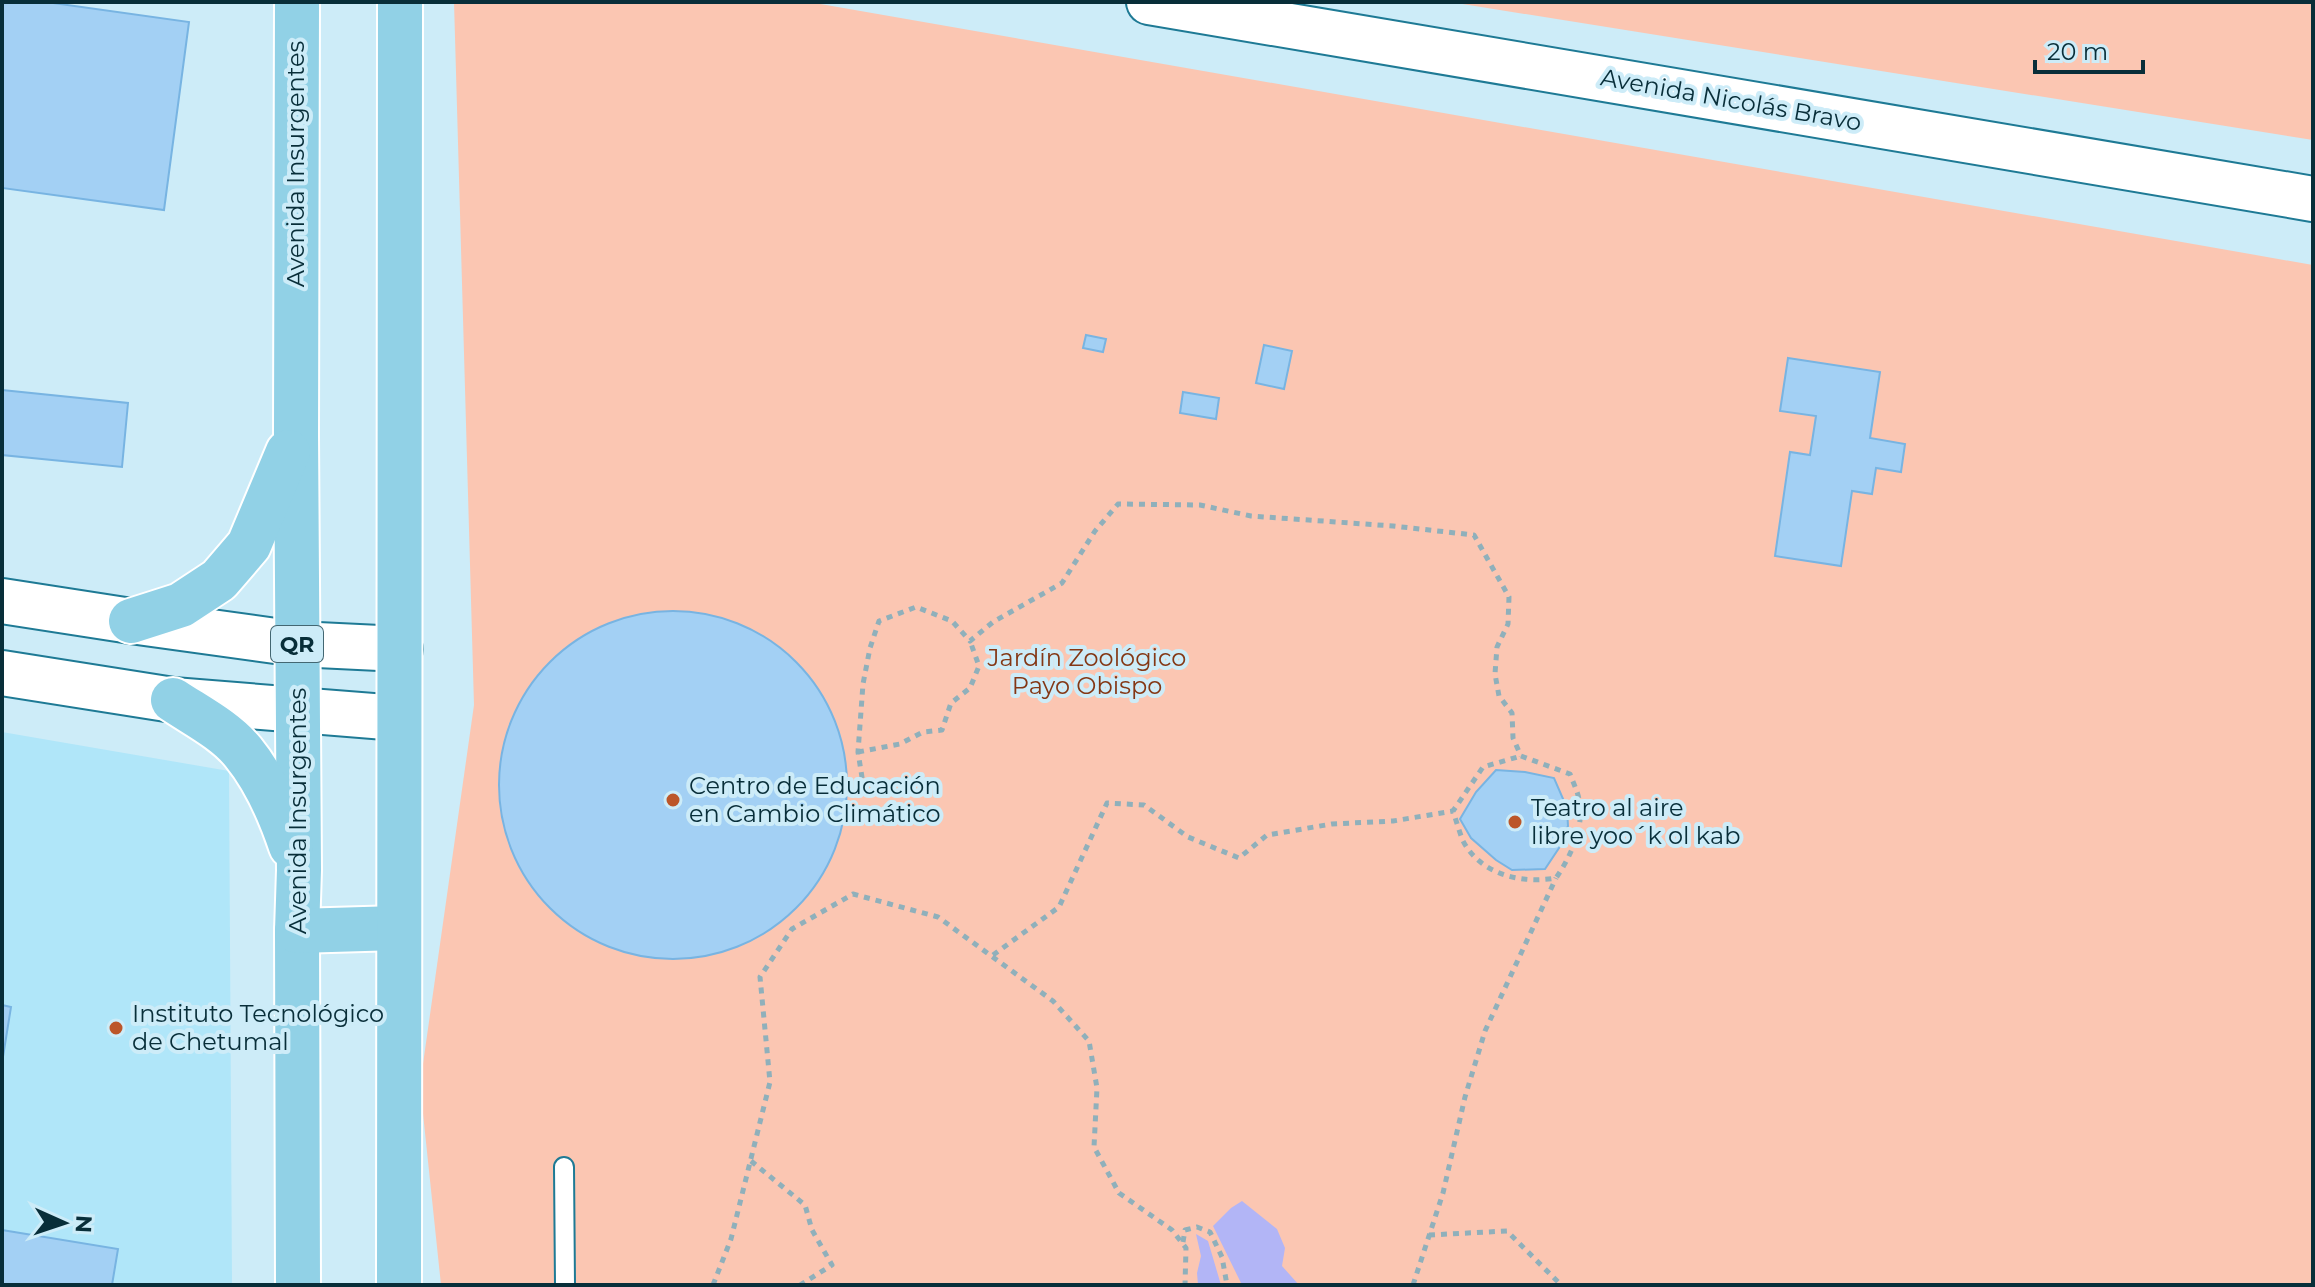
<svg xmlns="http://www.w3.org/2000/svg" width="2315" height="1287" font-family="Montserrat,sans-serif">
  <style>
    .built { fill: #b0e6f9 }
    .green { fill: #fbc6b2 }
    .water { fill: #b2b5f6 }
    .building { fill: #a3d0f4; stroke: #78b4e2; stroke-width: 2 }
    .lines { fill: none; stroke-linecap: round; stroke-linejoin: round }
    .service-casing { stroke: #1e7a95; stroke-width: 22 }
    .secondary-casing { stroke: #1e7a95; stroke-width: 48 }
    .primary-casing { stroke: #fff; stroke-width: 48 }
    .path { stroke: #8fb0bb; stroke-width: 5; stroke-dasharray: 6 6; stroke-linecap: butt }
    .service { stroke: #fff; stroke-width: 18 }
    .secondary { stroke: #fff; stroke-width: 44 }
    .primary { stroke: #91d1e6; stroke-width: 44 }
    .poi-dot { fill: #bc5629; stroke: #cdecf8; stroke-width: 3 }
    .labels { text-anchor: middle; stroke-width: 8; stroke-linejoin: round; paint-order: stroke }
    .shield { fill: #cdecf8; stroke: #436772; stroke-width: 2 }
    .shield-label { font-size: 22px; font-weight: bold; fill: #082e39 }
    .street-label { font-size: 24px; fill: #082e39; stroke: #cdecf8 }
    .park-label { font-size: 24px; fill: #843714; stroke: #cdecf8 }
    .poi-label { font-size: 24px; fill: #082e39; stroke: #cdecf8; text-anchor: start }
  </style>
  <rect width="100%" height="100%" fill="#cdecf8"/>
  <polygon class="built" points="2,732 229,771 232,1285 2,1285"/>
  <g class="green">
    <polygon points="454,2 809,2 2313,265 2313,1285 441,1285 420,1085 474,705"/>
    <polygon points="1450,2 2313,2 2313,140"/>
  </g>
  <g class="water">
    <polygon points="1242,1201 1277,1229 1285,1248 1282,1266 1299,1285 1242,1285 1213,1226 1231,1208"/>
    <polygon points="1196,1234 1208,1241 1221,1285 1198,1285 1197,1273 1201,1256"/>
  </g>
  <g class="building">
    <polygon points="2,2 46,2 189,22 164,210 2,188"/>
    <polygon points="1086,335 1106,339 1103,352 1083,348"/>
    <polygon points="1264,345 1292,351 1284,389 1256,383"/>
    <polygon points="1788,358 1880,372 1870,438 1905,444 1901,472 1876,468 1872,494 1852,491 1841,566 1775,556 1790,452 1810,455 1816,416 1780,411"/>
    <polygon points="2,390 128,403 122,467 2,455"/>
    <polygon points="1183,392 1219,398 1216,419 1180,413"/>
    <circle cx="673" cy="785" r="174"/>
    <polygon points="1496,770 1525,772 1554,778 1567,808 1568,826 1559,848 1545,869 1512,870 1496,860 1471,838 1460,819 1476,792"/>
    <polygon points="2,1005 11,1007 2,1063"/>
    <polygon points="2,1230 118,1249 112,1285 2,1285"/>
  </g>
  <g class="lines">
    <defs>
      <polyline id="service" points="564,1167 565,1285"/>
      <g id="secondary">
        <polyline points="1149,2 2313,199"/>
        <polyline points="2,601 131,621 297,644 400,649"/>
        <polyline points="2,673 173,700 398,718"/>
      </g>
      <g id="primary">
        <polyline points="297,2 296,435 299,870 297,931 298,1285"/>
        <polyline points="131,621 181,605 219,580 249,545 288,452"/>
        <path d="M 173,700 C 197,716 225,730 243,752 C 266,780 280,813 291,846"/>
        <polyline points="297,931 398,928"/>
        <polyline points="399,1285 400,2"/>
      </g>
    </defs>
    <use href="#service" class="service-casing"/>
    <use href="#secondary" class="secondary-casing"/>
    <use href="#primary" class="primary-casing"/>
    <g class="path">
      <polyline points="858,752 900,744 923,732 942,730 951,703 970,688 979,666 970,641"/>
      <path d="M 1521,756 L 1570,774 C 1573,782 1577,790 1579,799 C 1585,826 1571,856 1556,878 C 1522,884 1481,875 1463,841 C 1459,831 1456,820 1453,811 L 1483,767 Z"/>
      <polyline points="864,790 858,752 863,684 870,648 879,621 916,607 952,621 970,641 993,622 1062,583 1095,531 1118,504 1200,505 1251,516 1393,526 1474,535 1509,597 1508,624 1497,647 1495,674 1499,696 1512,713 1513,738 1521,756"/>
      <polyline points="993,955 1059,907 1107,803 1144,805 1188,837 1239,858 1267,835 1332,824 1393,821 1453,811"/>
      <polyline points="751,1161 805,1205 812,1230 832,1265 800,1285"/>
      <polyline points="1429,1235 1507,1231 1561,1285"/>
      <polyline points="1183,1242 1185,1230 1197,1227 1210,1232 1222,1257 1227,1285"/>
      <polyline points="713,1285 731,1239 770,1082 760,977 792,929 853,894 938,917 1053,1001 1089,1041 1097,1088 1094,1147 1119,1193 1172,1230 1186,1248 1185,1285"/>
      <polyline points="1413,1285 1443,1193 1465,1097 1485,1031 1556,878"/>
    </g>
    <use href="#service" class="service"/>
    <use href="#secondary" class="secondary"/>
    <use href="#primary" class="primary"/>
  </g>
  <g class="poi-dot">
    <circle cx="673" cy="800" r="8"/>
    <circle cx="1515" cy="822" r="8"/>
    <circle cx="116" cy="1028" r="8"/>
  </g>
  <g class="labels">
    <rect class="shield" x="271" y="626" width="52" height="36" rx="6"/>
    <g class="shield-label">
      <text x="297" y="652">QR</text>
    </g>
    <g class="street-label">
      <text transform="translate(1731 100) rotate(10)" y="8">Avenida Nicolás Bravo</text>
      <text transform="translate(296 164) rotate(-90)" y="8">Avenida Insurgentes</text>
      <text transform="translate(298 811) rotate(-90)" y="8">Avenida Insurgentes</text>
    </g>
    <g class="park-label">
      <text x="1087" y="666">Jardín Zoológico<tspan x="1087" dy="28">Payo Obispo</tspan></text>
    </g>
    <g class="poi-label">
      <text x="689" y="794">Centro de Educación<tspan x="689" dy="28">en Cambio Climático</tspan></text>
      <text x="1531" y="816">Teatro al aire<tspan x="1531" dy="28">libre yoo´k ol kab</tspan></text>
      <text x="132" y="1022">Instituto Tecnológico<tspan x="132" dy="28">de Chetumal</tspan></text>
    </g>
  </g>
  <rect width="2315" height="1287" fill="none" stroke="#082e39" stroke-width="8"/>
  <g transform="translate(64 1223) rotate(93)" stroke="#cdecf8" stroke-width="6" paint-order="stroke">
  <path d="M0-6L14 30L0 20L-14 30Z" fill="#082e39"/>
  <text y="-12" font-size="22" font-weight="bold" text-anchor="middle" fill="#082e39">N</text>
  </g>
  <path d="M2035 60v12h108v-12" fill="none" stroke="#082e39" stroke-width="4"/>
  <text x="2047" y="60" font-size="24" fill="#082e39" stroke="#cdecf8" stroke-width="6" paint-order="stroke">20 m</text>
</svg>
